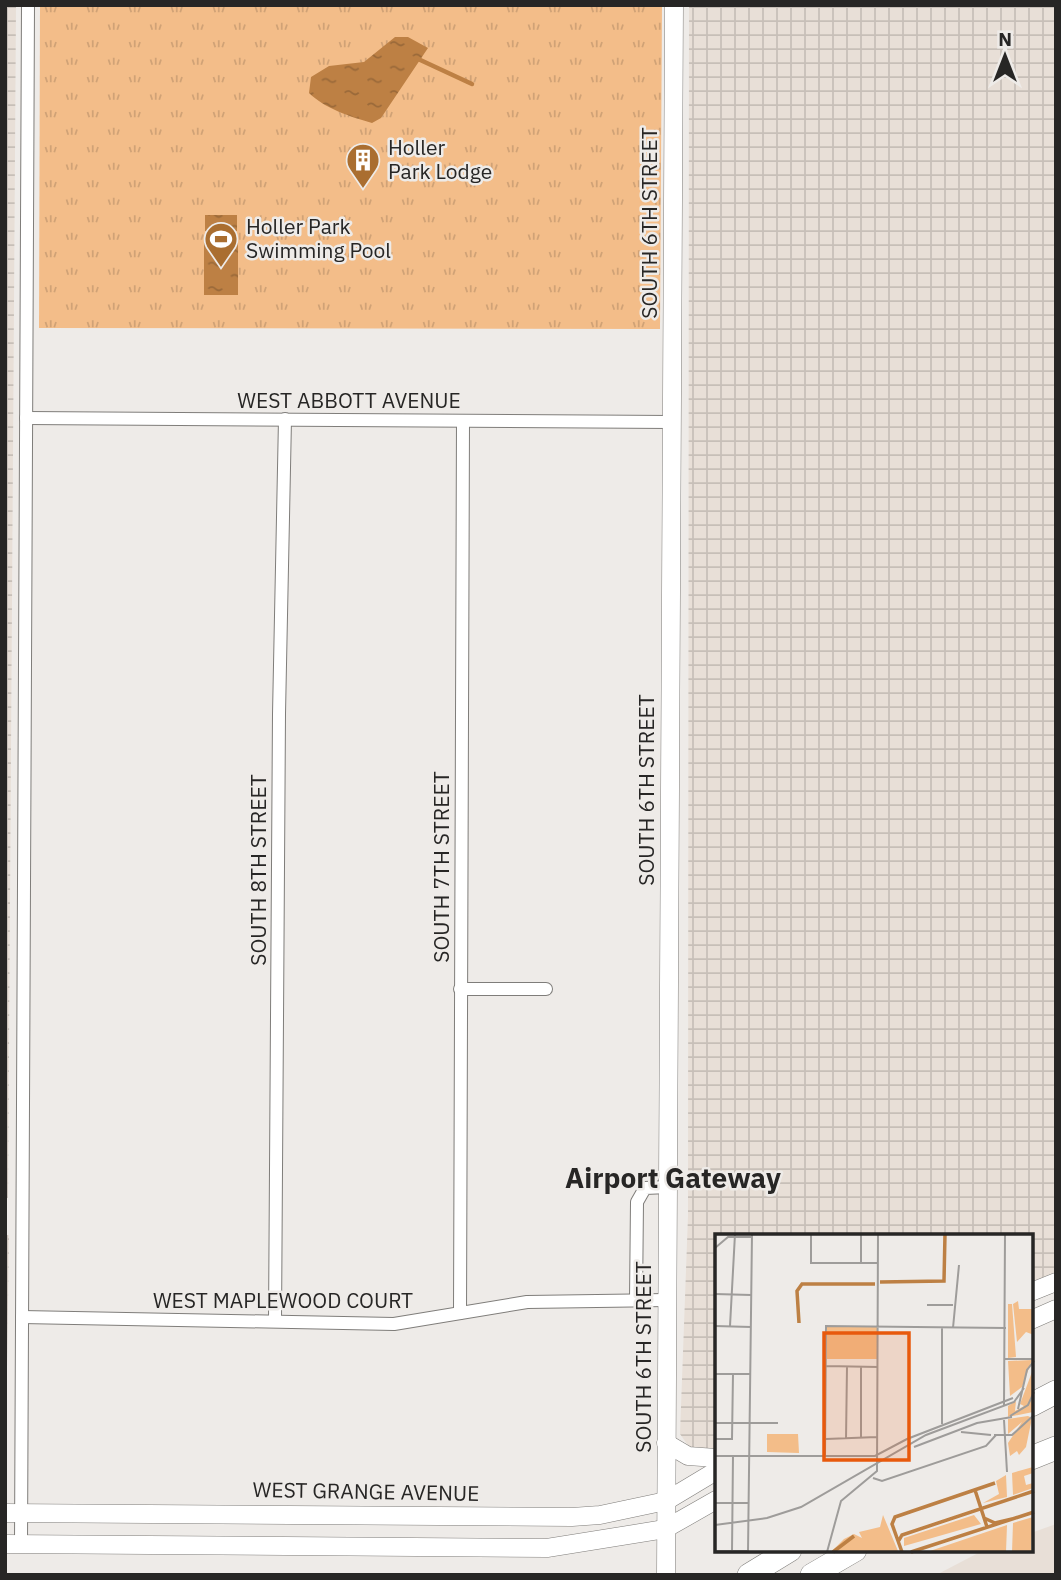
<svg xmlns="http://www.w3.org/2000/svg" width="1061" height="1580" font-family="'IBM Plex Sans',sans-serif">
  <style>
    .built { fill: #e8dfd7 }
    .industrial { fill: url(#industrial-grid) }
    .park { fill: url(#park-tufts) }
    .water { fill: url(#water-ripples) }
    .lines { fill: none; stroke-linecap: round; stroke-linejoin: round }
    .stream { stroke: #bd8044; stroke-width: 4.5 }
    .street-casing { stroke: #7f7d7a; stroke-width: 14 }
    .secondary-casing { stroke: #7f7d7a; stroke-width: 19 }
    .highway-casing { stroke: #7f7d7a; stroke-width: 24 }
    .street { stroke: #fff; stroke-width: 12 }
    .secondary { stroke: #fff; stroke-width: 18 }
    .highway { stroke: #fff; stroke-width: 23 }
    .labels { text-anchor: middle; stroke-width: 5; stroke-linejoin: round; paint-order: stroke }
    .poi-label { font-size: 21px; fill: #272625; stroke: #eeebe8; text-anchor: start }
    .street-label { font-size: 21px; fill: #272625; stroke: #eeebe8 }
    .district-label { font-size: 28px; font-weight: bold; fill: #272625; stroke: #eeebe8 }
    .inset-river { fill: none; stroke: #bd8044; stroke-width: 3.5 }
    .inset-road { fill: none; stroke: #9e9c9a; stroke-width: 2 }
    .view { fill: #e8590c; fill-opacity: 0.15; stroke: #e8590c; stroke-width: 3.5 }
    .inset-edge { fill: none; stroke: #272625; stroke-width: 3.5 }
  </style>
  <defs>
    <pattern id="industrial-grid" width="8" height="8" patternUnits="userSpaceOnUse" patternTransform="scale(1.75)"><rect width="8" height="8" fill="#e8dfd7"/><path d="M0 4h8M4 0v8" fill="none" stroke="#c7bfb8"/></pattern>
    <pattern id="park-tufts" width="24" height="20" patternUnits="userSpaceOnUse" patternTransform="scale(1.75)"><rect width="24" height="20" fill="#f3bd89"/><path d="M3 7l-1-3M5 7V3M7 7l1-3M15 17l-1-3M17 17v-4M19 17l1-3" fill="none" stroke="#d0a276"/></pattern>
    <pattern id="water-ripples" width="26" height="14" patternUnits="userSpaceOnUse" patternTransform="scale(1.75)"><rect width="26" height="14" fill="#bd8044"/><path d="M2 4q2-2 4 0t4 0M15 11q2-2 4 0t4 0" fill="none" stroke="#9a6939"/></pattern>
  </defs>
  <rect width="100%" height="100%" fill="#eeebe8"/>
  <polygon class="built" points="1056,1524 1056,1575 936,1575 984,1550 1031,1550 1031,1533"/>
  <g class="industrial">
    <polygon points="5,5 16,5 8,1198 5,1198"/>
    <polygon points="689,5 1056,5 1056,1272 1031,1282 1031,1235 716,1235 716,1452 692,1451 680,1434 688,1216"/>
    <polygon points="5,1235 9,1235 5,1501"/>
  </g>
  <polygon class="park" points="40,5 662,5 660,329 39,328"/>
  <g class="water">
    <path d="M 395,37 L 408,37 L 428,48 L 381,118 L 372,123 C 351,117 324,108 309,93 L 311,77 L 329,66 L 364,62 Z"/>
    <rect x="205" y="215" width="32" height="16"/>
    <rect x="204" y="243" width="34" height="52"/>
  </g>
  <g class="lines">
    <polyline class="stream" points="416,58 472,84"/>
    <defs>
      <g id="street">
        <polyline points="26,418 672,422"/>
        <polyline points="460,989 546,989"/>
        <polyline points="636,1300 637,1202 645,1188 668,1187"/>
        <polyline points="460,1313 463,421"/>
        <polyline points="22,1317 394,1324 527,1302 667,1300"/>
        <polyline points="275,1321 279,714 285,419"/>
        <polyline points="21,1544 28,5"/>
      </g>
      <g id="secondary">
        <polyline points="1031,1292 1056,1282"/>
        <polyline points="1031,1320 1056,1309"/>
        <polyline points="666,1443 688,1456 716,1458"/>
        <polyline points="5,1513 572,1517 600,1515 666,1501 716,1471"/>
        <polyline points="5,1544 547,1548 665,1529 716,1500"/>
        <polyline points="666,1575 674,5"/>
      </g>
      <g id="highway">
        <polyline points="1031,1405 1056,1392"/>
        <polyline points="1031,1458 1056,1448"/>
        <polyline points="749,1575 790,1550"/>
        <polyline points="812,1575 855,1550"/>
      </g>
    </defs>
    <use href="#street" class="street-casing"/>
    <use href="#secondary" class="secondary-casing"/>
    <use href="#highway" class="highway-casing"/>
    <use href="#street" class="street"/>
    <use href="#secondary" class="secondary"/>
    <use href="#highway" class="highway"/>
  </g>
  <defs>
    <symbol id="building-pin" viewBox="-11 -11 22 30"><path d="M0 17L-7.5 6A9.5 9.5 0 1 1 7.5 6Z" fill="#aa6e30" stroke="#eeebe8"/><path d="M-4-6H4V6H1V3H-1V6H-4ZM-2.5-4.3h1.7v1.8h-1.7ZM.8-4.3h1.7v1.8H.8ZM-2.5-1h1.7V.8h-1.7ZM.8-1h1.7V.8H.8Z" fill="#fff"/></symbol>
    <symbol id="stadium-pin" viewBox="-11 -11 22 30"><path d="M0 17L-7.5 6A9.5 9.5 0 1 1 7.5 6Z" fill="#aa6e30" stroke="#eeebe8"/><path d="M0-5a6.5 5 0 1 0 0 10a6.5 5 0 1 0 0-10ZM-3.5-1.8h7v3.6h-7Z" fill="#fff"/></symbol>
  </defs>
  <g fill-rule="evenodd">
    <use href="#building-pin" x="344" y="141" width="38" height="52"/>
    <use href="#stadium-pin" x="202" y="220" width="38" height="52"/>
  </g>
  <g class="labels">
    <g class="poi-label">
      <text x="388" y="155">Holler<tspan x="388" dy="24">Park Lodge</tspan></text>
      <text x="246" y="234">Holler Park<tspan x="246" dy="24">Swimming Pool</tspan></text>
    </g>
    <g class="street-label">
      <text transform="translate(650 223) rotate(-90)" y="7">SOUTH 6TH STREET</text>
      <text x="349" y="408">WEST ABBOTT AVENUE</text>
      <text transform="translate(647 790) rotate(-90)" y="7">SOUTH 6TH STREET</text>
      <text transform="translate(442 867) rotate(-90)" y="7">SOUTH 7TH STREET</text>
      <text transform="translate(259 870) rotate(-90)" y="7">SOUTH 8TH STREET</text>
      <text x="283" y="1308">WEST MAPLEWOOD COURT</text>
      <text transform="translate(644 1357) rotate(-90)" y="7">SOUTH 6TH STREET</text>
      <text transform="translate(366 1492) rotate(1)" y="7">WEST GRANGE AVENUE</text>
    </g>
    <g class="district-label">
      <text x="673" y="1188">Airport Gateway</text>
    </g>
  </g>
  <g transform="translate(715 1234)">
    <rect width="318" height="318" fill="#eeebe8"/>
    <path d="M 303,67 L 304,75 L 318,75 L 319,101 L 311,98 L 302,108 L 298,70 ZM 293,70 L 297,70 L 301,123 L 293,124 ZM 317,126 L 307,153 L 295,162 L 293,127 ZM 317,138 L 318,178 L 293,183 L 293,172 L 301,167 L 300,177 L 309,172 L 305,170 ZM 313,182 L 317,184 L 311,213 L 304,221 L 302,217 L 295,222 L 293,209 L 307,188 L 293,200 L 293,185 ZM 52,200 L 83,200 L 84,219 L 52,218 ZM 318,233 L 318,239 L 309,242 L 311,251 L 318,249 L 318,254 L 298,261 L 297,239 ZM 291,241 L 292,263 L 268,269 L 284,260 L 281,247 ZM 168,281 L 183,317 L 116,318 L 129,305 L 139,300 L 147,304 L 144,298 L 165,293 ZM 259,281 L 266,290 L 189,312 L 189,304 ZM 318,283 L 316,318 L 297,318 L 298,289 ZM 292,291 L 291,318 L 212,318 Z" fill="#f3bd89"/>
    <path d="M 112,93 L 162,93 L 162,125 L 112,125 Z" fill="#f3bd89"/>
    <path class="inset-river" d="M 165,48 L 229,47 L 230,0M 84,89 L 82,57 L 87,50 L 160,50M 260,256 L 272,293M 269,284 L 280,289 L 297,285M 183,308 L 187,301 L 319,257M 118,318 L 139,302M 187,318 L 177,290 L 180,283 L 280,249M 196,318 L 319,278"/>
    <path class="inset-road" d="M 96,0 L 96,29 L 163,29M 0,14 L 13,3 L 37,3M 146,29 L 146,0M 0,60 L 36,61M 212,71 L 238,71M 0,92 L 36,93M 15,92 L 20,0M 238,94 L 244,31M 289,125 L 319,125M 111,132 L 163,133M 0,140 L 35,140M 289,171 L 290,0M 303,175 L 312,136 L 319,127M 295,182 L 313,171 L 319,158M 289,186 L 292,238M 0,189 L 63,189M 227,190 L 227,94M 246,198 L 276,201M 279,201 L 297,201 L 319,181M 146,204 L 146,133M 0,205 L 17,205 L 18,140M 111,205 L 162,203M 131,205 L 132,133M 199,213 L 262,189 L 297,183M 0,222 L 160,222 L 192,205 L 298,164M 110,223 L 111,92 L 291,94M 158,244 L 167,247 L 271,212 L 281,201M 0,269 L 34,269M 0,291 L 52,284 L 86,273 L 211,201 L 299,168 L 309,154M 0,317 L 33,317M 17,318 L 18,221M 33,318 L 37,0M 112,318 L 126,267 L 162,237 L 163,0"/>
    <path class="view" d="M 109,99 L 194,99 L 194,226 L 109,226 Z"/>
    <rect width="318" height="318" class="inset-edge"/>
  </g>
  <rect width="1061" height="1580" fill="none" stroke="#272625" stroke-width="14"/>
  <g transform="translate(1005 56)" stroke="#eeebe8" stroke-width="5" paint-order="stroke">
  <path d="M0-5L12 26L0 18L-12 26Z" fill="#272625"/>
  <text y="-10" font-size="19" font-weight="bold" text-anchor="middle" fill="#272625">N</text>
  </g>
</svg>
